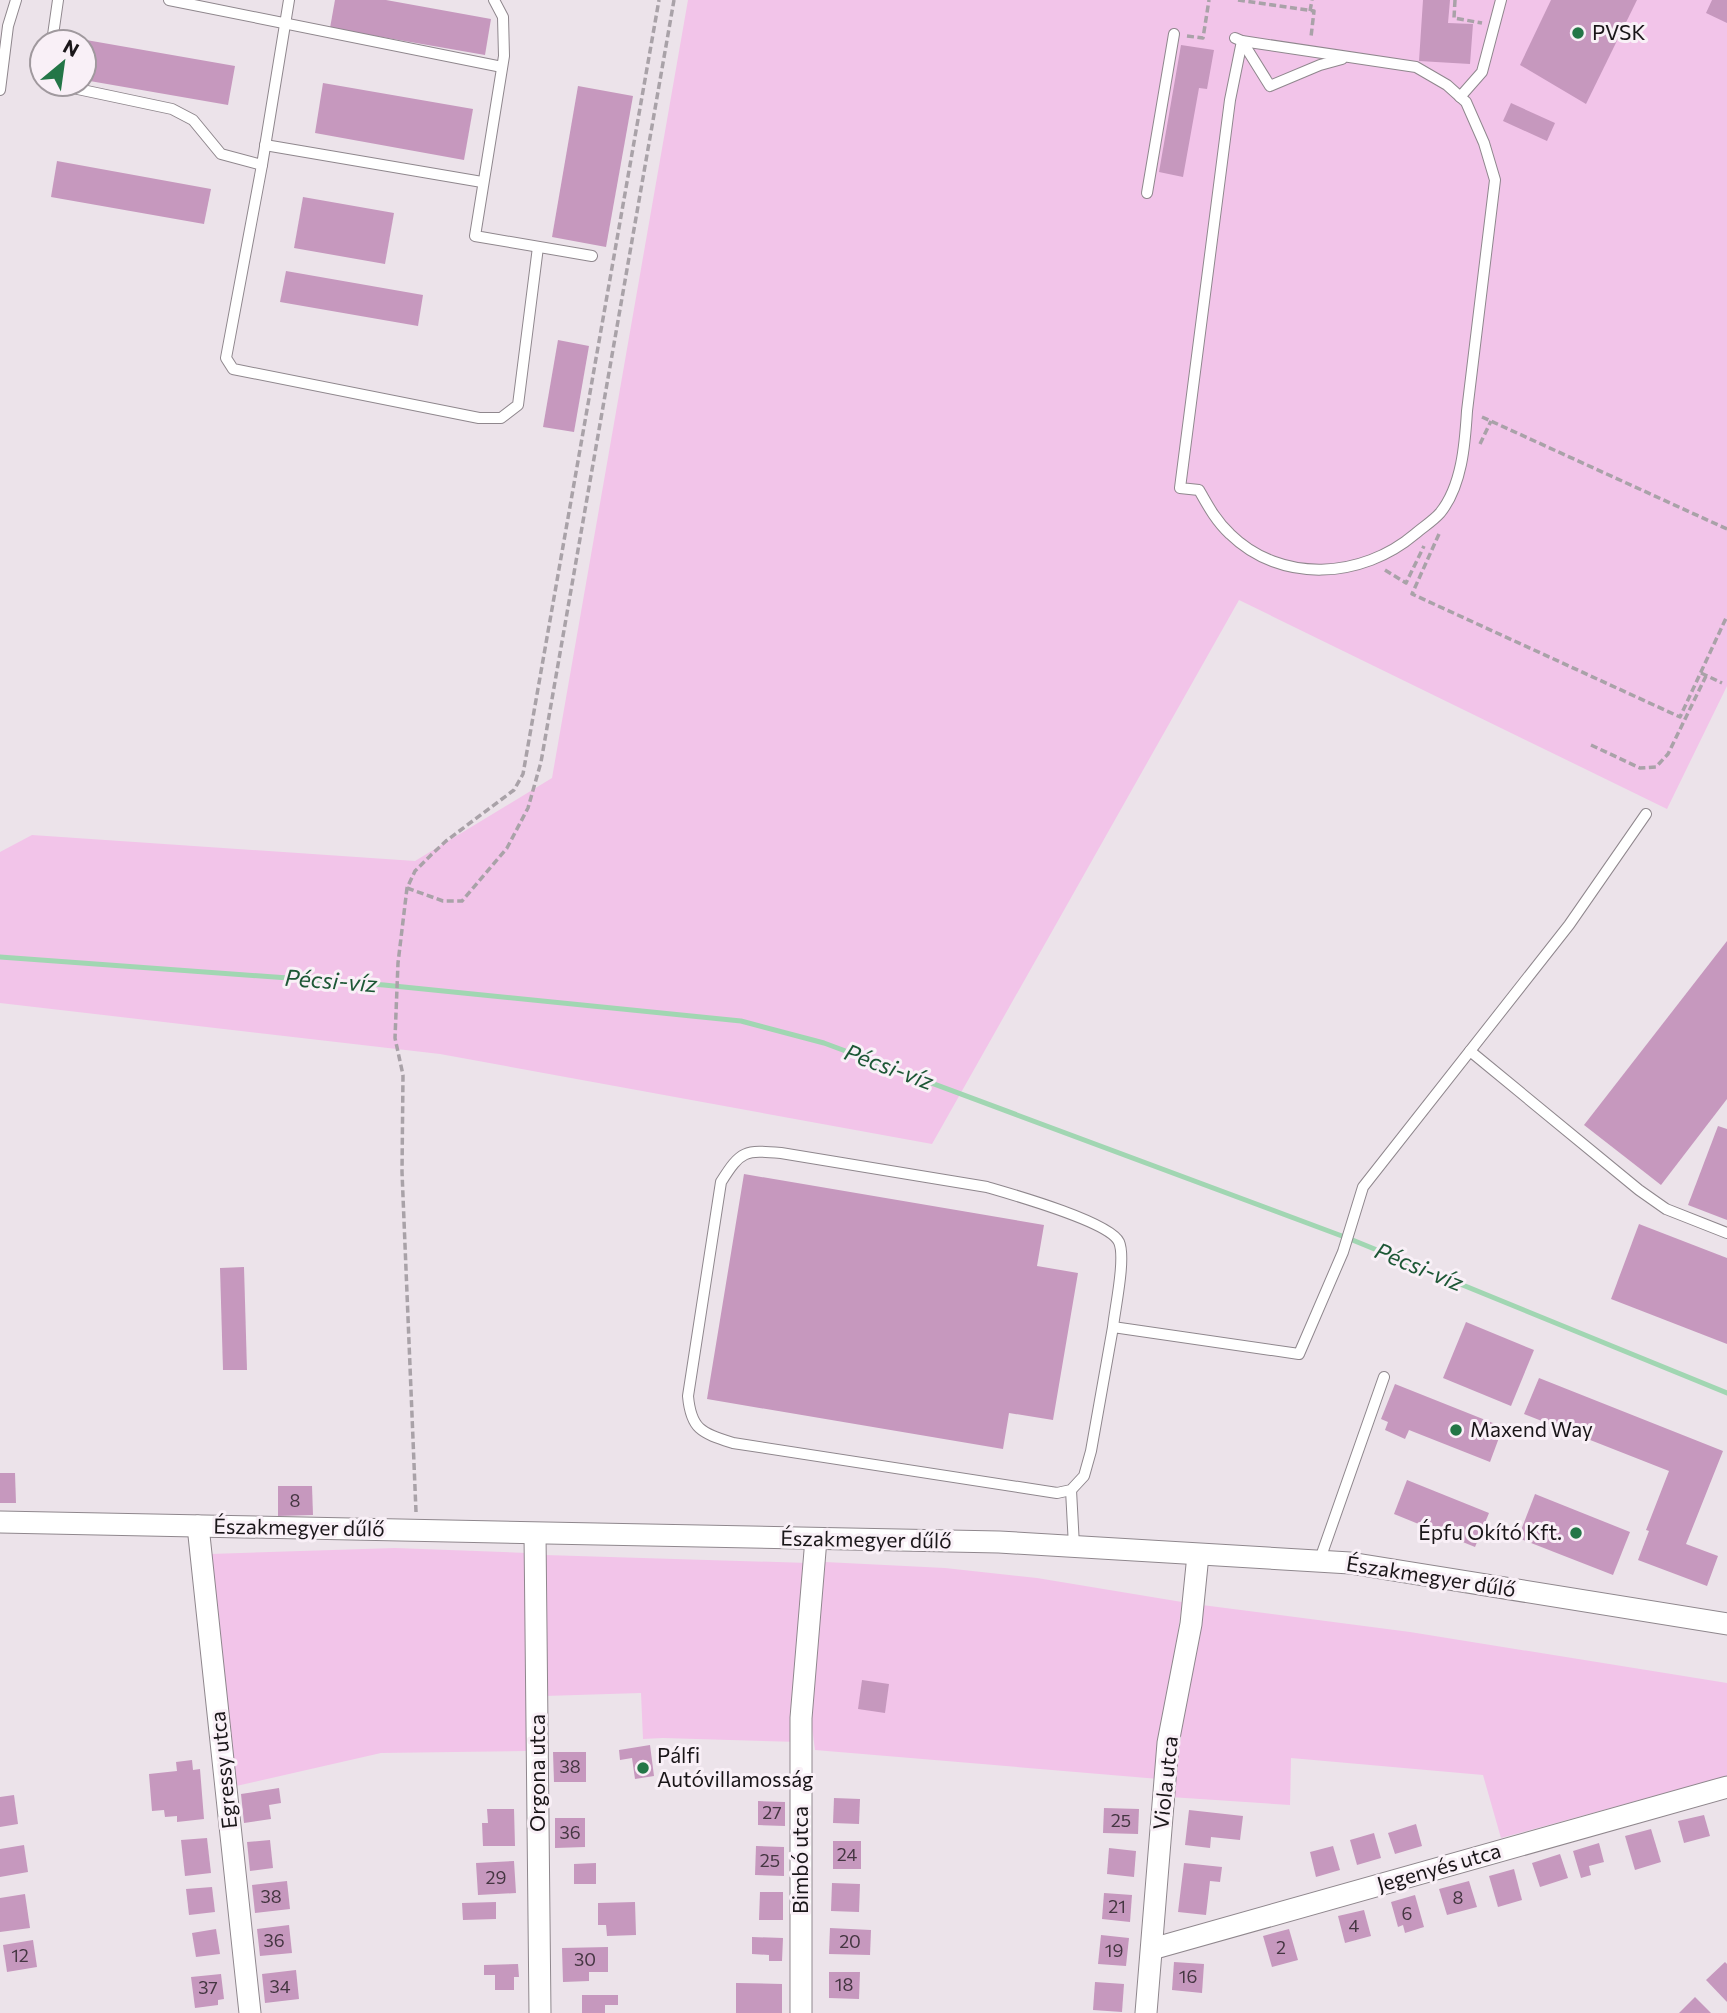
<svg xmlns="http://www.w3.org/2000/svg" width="1727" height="2013" font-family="Commissioner,sans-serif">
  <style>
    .green { fill: #f2c4e9 }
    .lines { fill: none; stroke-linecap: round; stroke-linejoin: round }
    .stream { stroke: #a1d6b2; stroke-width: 5 }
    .building { fill: #c698be }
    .service-casing { stroke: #8f878d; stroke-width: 12 }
    .minor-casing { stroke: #8f878d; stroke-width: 23 }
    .path { stroke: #a9a2a8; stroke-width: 3.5; stroke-dasharray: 7 3.5; stroke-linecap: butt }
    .service { stroke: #fff; stroke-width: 10 }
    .minor { stroke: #fff; stroke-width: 21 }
    .poi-dot { fill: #237647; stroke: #f9f0f7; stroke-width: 2.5 }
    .labels { text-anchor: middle; stroke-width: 6; stroke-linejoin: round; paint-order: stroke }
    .number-label { font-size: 18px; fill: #453642 }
    .poi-label { font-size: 21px; fill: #1a1619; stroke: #f9f0f7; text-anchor: start }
    .street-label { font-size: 21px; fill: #1a1619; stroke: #f9f0f7 }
    .water-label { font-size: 23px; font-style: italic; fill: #1c5735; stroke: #f9f0f7 }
  </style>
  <rect width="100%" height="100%" fill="#ece3ea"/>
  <g class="green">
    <polygon points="688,0 1727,0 1727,686 1667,809 1239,600 932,1144 440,1054 0,1003 0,852 32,835 415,861 552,778"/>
    <polygon points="395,1548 527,1553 526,1751 381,1753 232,1787 210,1554"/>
    <polygon points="545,1555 808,1563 800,1742 663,1738 643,1739 641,1693 545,1696"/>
    <polygon points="825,1562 945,1568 1037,1578 1182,1602 1159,1779 815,1750 810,1713"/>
    <polygon points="1202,1605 1410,1632 1727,1683 1727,1776 1501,1838 1483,1775 1291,1758 1290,1805 1170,1797 1175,1749"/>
  </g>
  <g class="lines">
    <polyline class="stream" points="0,957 384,985 741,1021 824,1043 1350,1239 1727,1393"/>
  </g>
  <g class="building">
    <polygon points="335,0 386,0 491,19 485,55 330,28"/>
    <polygon points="1423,0 1450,0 1448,23 1473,24 1470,64 1419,61"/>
    <polygon points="1551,0 1637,0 1586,104 1520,65"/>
    <polygon points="1712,0 1727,0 1727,23 1706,13"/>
    <polygon points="69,37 235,66 228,105 84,80 84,42 69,42"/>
    <polygon points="1181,45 1214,50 1207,89 1199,88 1183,177 1159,172"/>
    <polygon points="323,83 473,109 464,160 315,133"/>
    <polygon points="578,86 633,96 606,247 552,237"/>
    <polygon points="1511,103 1555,123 1547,141 1503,121"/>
    <polygon points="57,161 211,189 204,224 51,197"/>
    <polygon points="303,197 394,213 385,264 294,248"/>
    <polygon points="286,271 423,295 418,326 280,302"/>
    <polygon points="558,340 589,346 574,432 543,427"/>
    <polygon points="1727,941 1727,1099 1661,1185 1584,1125"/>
    <polygon points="1718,1126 1727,1129 1727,1220 1688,1205"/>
    <polygon points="744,1174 1044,1225 1037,1266 1078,1273 1053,1420 1009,1413 1003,1449 707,1399"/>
    <polygon points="1639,1224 1727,1258 1727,1344 1611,1299"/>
    <polygon points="244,1267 247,1370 223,1370 220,1268"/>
    <polygon points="1466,1322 1534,1350 1511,1406 1443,1378"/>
    <polygon points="1539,1378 1723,1451 1686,1544 1718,1556 1707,1586 1638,1560 1649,1531 1646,1530 1669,1471 1524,1414"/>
    <polygon points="1395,1384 1503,1427 1490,1462 1409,1430 1405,1439 1385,1430 1388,1422 1381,1419"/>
    <polygon points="0,1473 15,1473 16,1503 0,1503"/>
    <polygon points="1407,1480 1489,1513 1475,1547 1394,1514"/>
    <polygon points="278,1486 312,1486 313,1515 278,1516"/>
    <polygon points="1535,1494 1630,1532 1613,1575 1518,1538"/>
    <polygon points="862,1680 889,1684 885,1713 858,1709"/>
    <polygon points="650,1745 654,1776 635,1779 632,1758 620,1760 619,1750"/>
    <polygon points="553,1752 586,1752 586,1782 554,1782"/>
    <polygon points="192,1760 193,1770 200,1769 204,1819 177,1822 177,1816 165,1817 164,1810 152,1811 149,1774 177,1771 176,1762"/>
    <polygon points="279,1788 281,1803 269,1805 271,1819 244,1823 241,1794"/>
    <polygon points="14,1795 18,1824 0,1827 0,1797"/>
    <polygon points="834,1798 860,1799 859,1824 833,1823"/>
    <polygon points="758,1801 785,1802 785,1826 758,1825"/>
    <polygon points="1104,1808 1139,1809 1138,1834 1103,1833"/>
    <polygon points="487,1809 514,1809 515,1846 483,1846 482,1823 488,1823"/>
    <polygon points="1189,1810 1243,1816 1240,1840 1211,1837 1210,1848 1185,1845"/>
    <polygon points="1704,1815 1710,1836 1684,1843 1678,1821"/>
    <polygon points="555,1818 585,1818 585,1847 555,1848"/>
    <polygon points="1416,1824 1422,1846 1395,1854 1388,1833"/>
    <polygon points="1651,1829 1661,1862 1635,1870 1625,1836"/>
    <polygon points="1374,1833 1381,1858 1357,1865 1350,1840"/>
    <polygon points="207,1838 211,1873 185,1876 181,1840"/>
    <polygon points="270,1840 273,1868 250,1871 247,1842"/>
    <rect x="833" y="1841" width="28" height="28"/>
    <polygon points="1599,1843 1604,1862 1589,1866 1591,1875 1581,1878 1573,1851"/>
    <polygon points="24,1845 28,1872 0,1877 0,1849"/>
    <polygon points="756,1846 784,1847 784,1876 755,1875"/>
    <polygon points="1333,1846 1340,1870 1316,1877 1310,1852"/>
    <polygon points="1109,1848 1136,1851 1134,1877 1107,1874"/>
    <polygon points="1560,1854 1568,1878 1540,1887 1532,1863"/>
    <polygon points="514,1861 516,1893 478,1895 476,1863"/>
    <polygon points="596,1863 596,1884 574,1884 574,1864"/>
    <polygon points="1184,1863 1222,1867 1220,1882 1210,1881 1206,1915 1178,1912"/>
    <polygon points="1514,1869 1522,1900 1498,1907 1489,1876"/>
    <polygon points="287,1881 290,1909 255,1913 252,1885"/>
    <polygon points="1469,1881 1477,1907 1447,1915 1439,1889"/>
    <polygon points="832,1883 860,1884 859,1912 831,1911"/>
    <polygon points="212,1887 215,1912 189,1915 186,1889"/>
    <polygon points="760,1892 783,1892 783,1920 759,1920"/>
    <polygon points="1104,1893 1132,1895 1130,1922 1102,1919"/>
    <polygon points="25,1894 30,1928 0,1932 0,1898"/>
    <polygon points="1415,1895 1424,1927 1405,1933 1403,1925 1398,1927 1391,1902"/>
    <polygon points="496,1902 496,1919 463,1920 462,1903"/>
    <polygon points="635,1902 636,1935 607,1936 606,1925 598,1925 598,1903"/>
    <polygon points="1364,1910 1371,1936 1345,1943 1338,1916"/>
    <polygon points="289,1925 292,1953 260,1956 257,1929"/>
    <polygon points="830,1928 871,1930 870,1955 829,1954"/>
    <polygon points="216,1929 220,1954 196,1957 192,1933"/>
    <polygon points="1289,1929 1298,1960 1272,1967 1263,1936"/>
    <polygon points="1101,1935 1129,1938 1126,1966 1098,1964"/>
    <polygon points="752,1937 783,1938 782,1961 769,1961 769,1955 752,1954"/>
    <polygon points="33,1940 37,1967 7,1972 3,1945"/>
    <polygon points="608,1947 608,1972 589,1972 589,1981 563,1982 562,1948"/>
    <polygon points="1174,1962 1204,1964 1202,1993 1172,1990"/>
    <polygon points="1725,1962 1727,1964 1727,2002 1706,1980"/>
    <polygon points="518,1964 519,1977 514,1977 514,1990 495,1990 495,1975 484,1975 484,1965"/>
    <polygon points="296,1970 299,1999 265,2003 262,1974"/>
    <polygon points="829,1972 860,1972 859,1999 829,1998"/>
    <polygon points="221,1974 224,1999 218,2000 218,2005 195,2008 191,1977"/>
    <polygon points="1095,1982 1124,1984 1122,2012 1093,2010"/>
    <polygon points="736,1983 782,1984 782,2013 736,2013"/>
    <polygon points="582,1995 618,1995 618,2005 605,2005 605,2013 582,2013"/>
    <polygon points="1695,1997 1711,2013 1679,2013"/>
  </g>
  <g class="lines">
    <defs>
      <g id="service">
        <polyline points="169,0 502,67"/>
        <polyline points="494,0 503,17 504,56 475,236 592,256"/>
        <path d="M 1235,38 L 1242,41 L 1416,67 L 1447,85 L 1466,102 L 1484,143 L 1495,180 L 1467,411 C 1465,444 1462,486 1440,513 C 1433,521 1423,527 1415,534 C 1362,579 1281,584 1230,534 C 1216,521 1208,506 1199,490 L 1180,488 L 1230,100 L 1242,41"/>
        <polyline points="1242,41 1270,86 1320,65 1342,59"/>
        <polyline points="52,42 58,0"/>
        <polyline points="54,84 172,109 193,120 221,154 262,165 289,0"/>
        <polyline points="0,90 8,26 16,0"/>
        <polyline points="1460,97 1482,72 1501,0"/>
        <polyline points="265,145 482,182"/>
        <polyline points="262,165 226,358 233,369 479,418 501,418 518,405 538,247"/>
        <polyline points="1147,193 1174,34"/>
        <polyline points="1470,1051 1639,1190 1666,1209 1727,1233"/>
        <path d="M 1113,1327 L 1091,1451 L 1084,1476 L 1071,1490 L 1057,1493 L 733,1443 C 702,1433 691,1430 688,1396 L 721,1182 C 741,1150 745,1150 781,1153 L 987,1187 C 1011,1194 1110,1222 1119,1242 C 1126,1258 1115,1308 1113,1327 L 1299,1354 L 1343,1252 L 1363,1187 L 1569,925 L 1646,814"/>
        <polyline points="1071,1490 1074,1546"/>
        <polyline points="1319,1562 1384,1377"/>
      </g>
      <g id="minor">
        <polyline points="0,1522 999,1542 1350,1563 1727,1624"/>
        <polyline points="198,1526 250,2013"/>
        <polyline points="535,1534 540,2013"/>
        <polyline points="1152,1949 1727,1787"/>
        <polyline points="801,2013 801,1718 816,1539"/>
        <polyline points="1146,2013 1168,1743 1191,1624 1198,1555"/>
      </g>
    </defs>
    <use href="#service" class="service-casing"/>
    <use href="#minor" class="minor-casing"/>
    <g class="path">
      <polyline points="1238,0 1314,11 1311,37"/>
      <polyline points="1455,0 1454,18 1482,23"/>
      <polyline points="1310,11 1312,0"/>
      <polyline points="1187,36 1203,38 1209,0"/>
      <polyline points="1482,417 1727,529"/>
      <polyline points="1480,444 1491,421"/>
      <polyline points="1439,534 1412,594 1680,717 1727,616"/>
      <polyline points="1385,570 1406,583 1424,546"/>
      <polyline points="1701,673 1722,683"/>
      <polyline points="1591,745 1640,768 1656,767 1668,754 1706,676"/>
      <polyline points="407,888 443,901 462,901 507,848 528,808 541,762 674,0"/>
      <polyline points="416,1512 402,1172 403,1075 395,1038 398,963 407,888 415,871 431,855 446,841 514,790 523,774 659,0"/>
    </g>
    <use href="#service" class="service"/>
    <use href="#minor" class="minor"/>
  </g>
  <g class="poi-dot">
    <circle cx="1578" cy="33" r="7"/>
    <circle cx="1456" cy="1430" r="7"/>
    <circle cx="1576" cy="1533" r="7"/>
    <circle cx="643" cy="1768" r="7"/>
  </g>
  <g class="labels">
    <g class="number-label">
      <text x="295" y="1507">8</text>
      <text x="570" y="1773">38</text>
      <text x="772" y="1819">27</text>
      <text x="1121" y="1827">25</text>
      <text x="570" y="1839">36</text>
      <text x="847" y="1861">24</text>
      <text x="770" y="1867">25</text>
      <text x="496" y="1884">29</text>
      <text x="271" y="1903">38</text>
      <text x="1458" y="1904">8</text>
      <text x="1117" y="1913">21</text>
      <text x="1407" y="1920">6</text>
      <text x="1354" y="1932">4</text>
      <text x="274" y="1947">36</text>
      <text x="850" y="1948">20</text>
      <text x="1281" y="1954">2</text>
      <text x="1114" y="1957">19</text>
      <text x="20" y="1962">12</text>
      <text x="585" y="1966">30</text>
      <text x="1188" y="1983">16</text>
      <text x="844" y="1991">18</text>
      <text x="280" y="1993">34</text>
      <text x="208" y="1994">37</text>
    </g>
    <g class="poi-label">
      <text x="1592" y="40">PVSK</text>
      <text x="1470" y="1437">Maxend Way</text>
      <text x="1562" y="1540" text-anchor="end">Épfu Okító Kft.</text>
      <text x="657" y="1763">Pálfi<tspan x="657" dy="24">Autóvillamosság</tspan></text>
    </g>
    <g class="street-label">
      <text transform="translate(299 1528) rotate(1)" y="7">Északmegyer dűlő</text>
      <text transform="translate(866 1540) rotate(1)" y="7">Északmegyer dűlő</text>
      <text transform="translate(1431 1577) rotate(9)" y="7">Északmegyer dűlő</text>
      <text transform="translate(224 1770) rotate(-96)" y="7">Egressy utca</text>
      <text transform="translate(538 1773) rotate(-90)" y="7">Orgona utca</text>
      <text transform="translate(1166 1783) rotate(-84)" y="7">Viola utca</text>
      <text transform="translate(801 1860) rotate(-90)" y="7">Bimbó utca</text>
      <text transform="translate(1439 1868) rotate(-16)" y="7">Jegenyés utca</text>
    </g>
    <g class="water-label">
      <text transform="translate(331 981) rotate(4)" y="8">Pécsi-víz</text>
      <text transform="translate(889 1067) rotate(20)" y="8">Pécsi-víz</text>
      <text transform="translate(1419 1267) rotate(22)" y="8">Pécsi-víz</text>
    </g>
  </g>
  <g transform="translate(63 63) rotate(29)"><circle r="33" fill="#f9f0f7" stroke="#a0999e" stroke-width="2"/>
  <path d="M0-5L12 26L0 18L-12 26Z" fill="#237647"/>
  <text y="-10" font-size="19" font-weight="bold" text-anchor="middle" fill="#1a1619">N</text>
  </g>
</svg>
